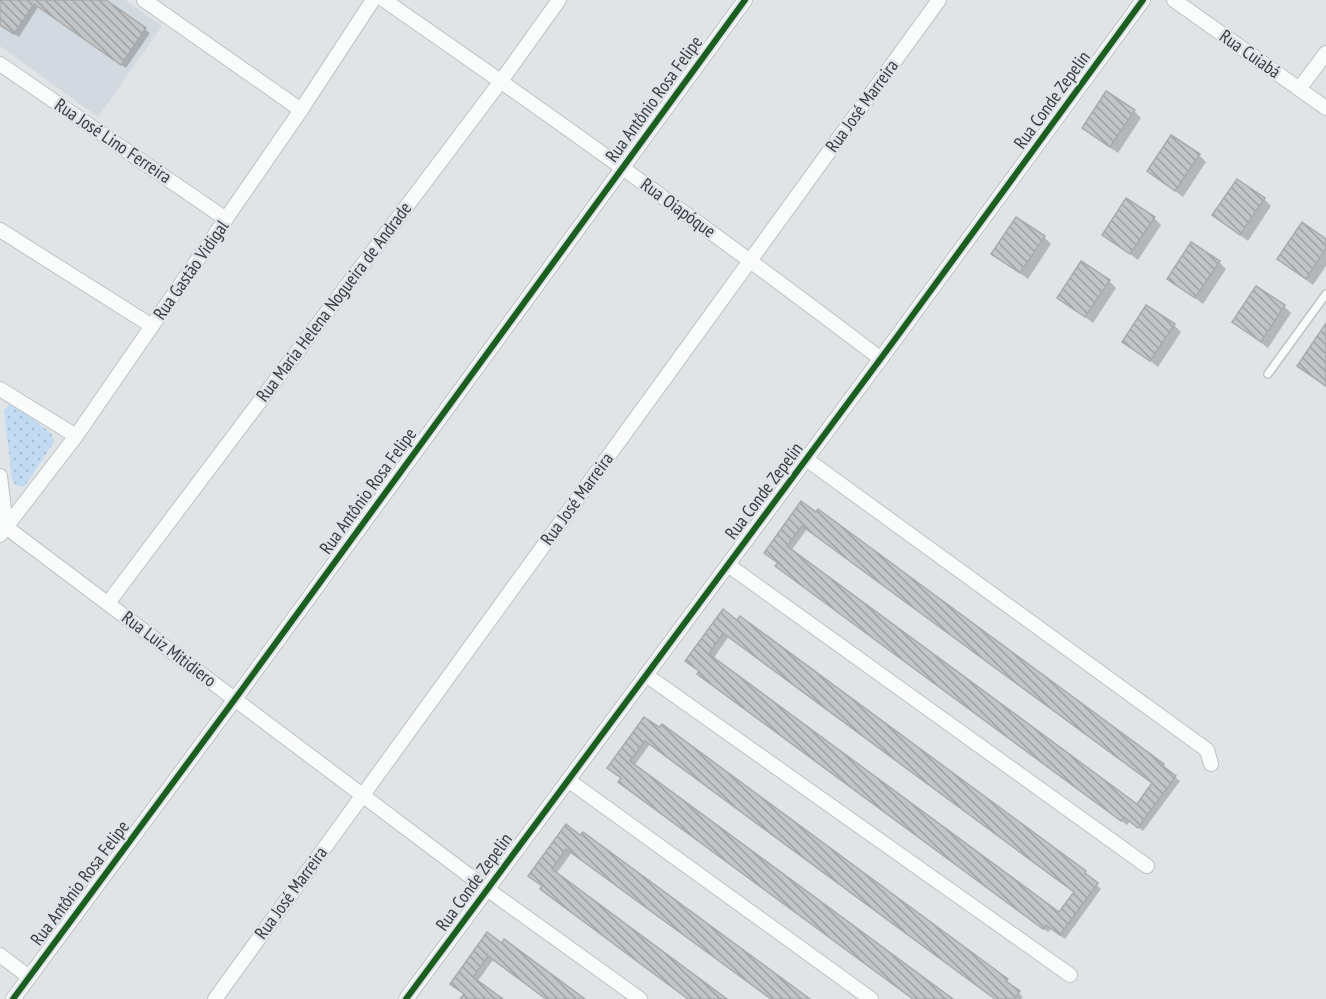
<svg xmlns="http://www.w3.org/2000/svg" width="1326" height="999" font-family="'PT Sans Narrow',sans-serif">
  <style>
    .built { fill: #d2d9e0 }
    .park { fill: url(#park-dots) }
    .shadow { fill: #0003; fill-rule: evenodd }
    .building { fill: url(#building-back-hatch); stroke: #a8aaac; stroke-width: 1.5; fill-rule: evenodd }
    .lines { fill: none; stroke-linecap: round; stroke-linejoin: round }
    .service-casing { stroke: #bfc2c3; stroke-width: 10 }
    .minor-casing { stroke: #bfc2c3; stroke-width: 16 }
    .service { stroke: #fafbfb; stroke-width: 7 }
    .minor { stroke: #fafbfb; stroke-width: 14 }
    .cycleway-casing { stroke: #dee4e9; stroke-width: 10 }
    .cycleway { stroke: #1b5e20; stroke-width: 6 }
    .labels { text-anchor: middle; stroke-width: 5; stroke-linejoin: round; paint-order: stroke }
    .street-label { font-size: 18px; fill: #393c3e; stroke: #dee4e9 }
  </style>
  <defs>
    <pattern id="park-dots" width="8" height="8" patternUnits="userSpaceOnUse" patternTransform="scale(1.5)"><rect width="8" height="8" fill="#c2dbf2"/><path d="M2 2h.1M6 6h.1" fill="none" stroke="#a7bdd1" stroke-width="1.8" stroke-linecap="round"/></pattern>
    <pattern id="building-back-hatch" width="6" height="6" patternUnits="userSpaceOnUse" patternTransform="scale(1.5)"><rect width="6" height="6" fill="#c2c4c6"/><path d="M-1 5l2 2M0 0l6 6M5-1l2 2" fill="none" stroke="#9fa0a2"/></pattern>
  </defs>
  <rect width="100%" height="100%" fill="#e1e4e6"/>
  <polygon class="built" points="0,0 125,0 162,26 98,117 0,46"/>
  <path class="park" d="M 11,405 L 16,406 L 51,433 L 54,442 L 25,486 C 20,488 15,486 12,480 L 4,411 L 8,406 Z"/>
  <g class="shadow">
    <polygon points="0,0 104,0 150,33 126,68 38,7 19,37 0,25"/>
    <polygon points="1134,111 1141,118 1118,153 1091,135 1084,128"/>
    <polygon points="1199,155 1206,162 1183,197 1149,171"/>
    <polygon points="1264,199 1271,206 1248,241 1214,215"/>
    <polygon points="1154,218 1161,225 1138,260 1104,234"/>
    <polygon points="1044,237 1051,244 1028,279 993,253"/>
    <polygon points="1326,241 1326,266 1313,285 1279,259"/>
    <polygon points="1219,262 1226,269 1203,304 1169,278"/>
    <polygon points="1109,281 1116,288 1093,323 1059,297"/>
    <polygon points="1284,306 1291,313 1268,348 1234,322"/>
    <polygon points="1174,325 1181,332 1158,367 1124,341"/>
    <polygon points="1326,334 1326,387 1299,366"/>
    <path d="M 802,503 L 1164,765 L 1167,771 L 1180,781 L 1143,831 L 1130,821 L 1127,825 L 782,571 L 777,566 ZM 807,529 L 1153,784 L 1138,806 L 791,551 Z"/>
    <path d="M 723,611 L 1085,873 L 1101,889 L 1065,939 L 1051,929 L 1048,932 L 703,678 L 699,674 ZM 729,636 L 1075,892 L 1059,914 L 713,659 Z"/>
    <polygon points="645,719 1018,992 1023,997 1021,999 996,999 650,744 634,766 950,999 914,999 609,768"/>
    <polygon points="566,827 807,999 771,999 572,852 556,874 725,999 689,999 542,889"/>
    <polygon points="488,934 583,999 546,999 493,960 477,982 500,999 465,999"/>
  </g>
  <g class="building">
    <polygon points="0,0 106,0 146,28 121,65 34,4 14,34 0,25"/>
    <polygon points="1106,91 1135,110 1110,147 1082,128"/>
    <polygon points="1171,135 1200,154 1175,191 1147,171"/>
    <polygon points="1237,179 1265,198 1240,235 1212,215"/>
    <polygon points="1126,198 1155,217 1130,254 1102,235"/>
    <polygon points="1016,217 1045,236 1020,273 991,254"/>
    <polygon points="1302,222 1326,239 1326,248 1306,279 1277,259"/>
    <polygon points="1191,242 1220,261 1195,298 1167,279"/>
    <polygon points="1081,261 1110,280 1085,317 1057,298"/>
    <polygon points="1256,286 1285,305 1261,342 1232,322"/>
    <polygon points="1146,305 1175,324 1150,361 1122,342"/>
    <polygon points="1326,323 1326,386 1297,366"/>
    <path d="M 801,501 L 816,512 L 818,509 L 1164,764 L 1163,766 L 1176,776 L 1138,828 L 1124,817 L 1121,821 L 775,566 L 778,563 L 764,553 ZM 802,526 L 1152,783 L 1137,804 L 787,546 Z"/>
    <path d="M 723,609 L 737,620 L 740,616 L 1086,871 L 1085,873 L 1098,883 L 1060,935 L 1046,925 L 1043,929 L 697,674 L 699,671 L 685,661 ZM 723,633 L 1074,892 L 1059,912 L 709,654 Z"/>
    <polygon points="644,717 659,727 662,724 1008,979 1006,981 1020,991 1014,999 995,999 645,741 630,761 953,999 913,999 618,782 621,778 607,768"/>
    <polygon points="566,824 580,835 583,832 810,999 771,999 566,849 552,869 727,999 688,999 540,889 542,886 528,876"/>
    <polygon points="487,932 502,943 504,939 585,999 546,999 488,956 473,977 503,999 460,999 464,994 450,984"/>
  </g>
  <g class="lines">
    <defs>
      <polyline id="service" points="1268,374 1326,294"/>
      <g id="minor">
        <polyline points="144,0 301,110"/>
        <path d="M 384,0 C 552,116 718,235 881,359"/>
        <polyline points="1174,0 1326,108"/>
        <polyline points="0,64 226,219"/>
        <polyline points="1299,89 1326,53"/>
        <polyline points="0,230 152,326"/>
        <polyline points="0,389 76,436"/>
        <polyline points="806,459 1207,750 1211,764"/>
        <polyline points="0,476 6,527 487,889 640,999"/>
        <polyline points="0,535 76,436 301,110 373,0"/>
        <polyline points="728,565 1147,866"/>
        <polyline points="108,603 501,81 559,0"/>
        <polyline points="646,675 1070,975"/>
        <polyline points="568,780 871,999"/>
        <polyline points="0,955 29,977"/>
        <polyline points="13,999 235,699 745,0"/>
        <polyline points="215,999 939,0"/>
        <polyline points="406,999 896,338 1143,0"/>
      </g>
    </defs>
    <use href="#service" class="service-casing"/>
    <use href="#minor" class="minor-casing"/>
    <use href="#service" class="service"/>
    <use href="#minor" class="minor"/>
    <defs>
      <g id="cycleway">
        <polyline points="13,999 235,699 745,0"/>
        <polyline points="406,999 896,338 1143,0"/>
      </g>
    </defs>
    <use href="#cycleway" class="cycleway-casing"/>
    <use href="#cycleway" class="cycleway"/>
  </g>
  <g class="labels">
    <g class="street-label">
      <text transform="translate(1250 54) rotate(35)" y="6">Rua Cuiabá</text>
      <text transform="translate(654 99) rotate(-54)" y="6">Rua Antônio Rosa Felipe</text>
      <text transform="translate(1052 100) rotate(-54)" y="6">Rua Conde Zepelin</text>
      <text transform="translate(862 106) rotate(-54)" y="6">Rua José Marreira</text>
      <text transform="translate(113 141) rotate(34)" y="6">Rua José Lino Ferreira</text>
      <text transform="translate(678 208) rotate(36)" y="6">Rua Oiapóque</text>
      <text transform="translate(191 270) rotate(-55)" y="6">Rua Gastão Vidigal</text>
      <text transform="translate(334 302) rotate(-53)" y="6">Rua Maria Helena Nogueira de Andrade</text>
      <text transform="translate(368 491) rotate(-54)" y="6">Rua Antônio Rosa Felipe</text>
      <text transform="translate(764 491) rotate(-53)" y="6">Rua Conde Zepelin</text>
      <text transform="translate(577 499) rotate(-54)" y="6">Rua José Marreira</text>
      <text transform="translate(169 649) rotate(37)" y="6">Rua Luiz Mitidiero</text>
      <text transform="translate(474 882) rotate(-54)" y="6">Rua Conde Zepelin</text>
      <text transform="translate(80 883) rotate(-53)" y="6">Rua Antônio Rosa Felipe</text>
      <text transform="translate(291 893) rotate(-54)" y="6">Rua José Marreira</text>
    </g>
  </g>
</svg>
